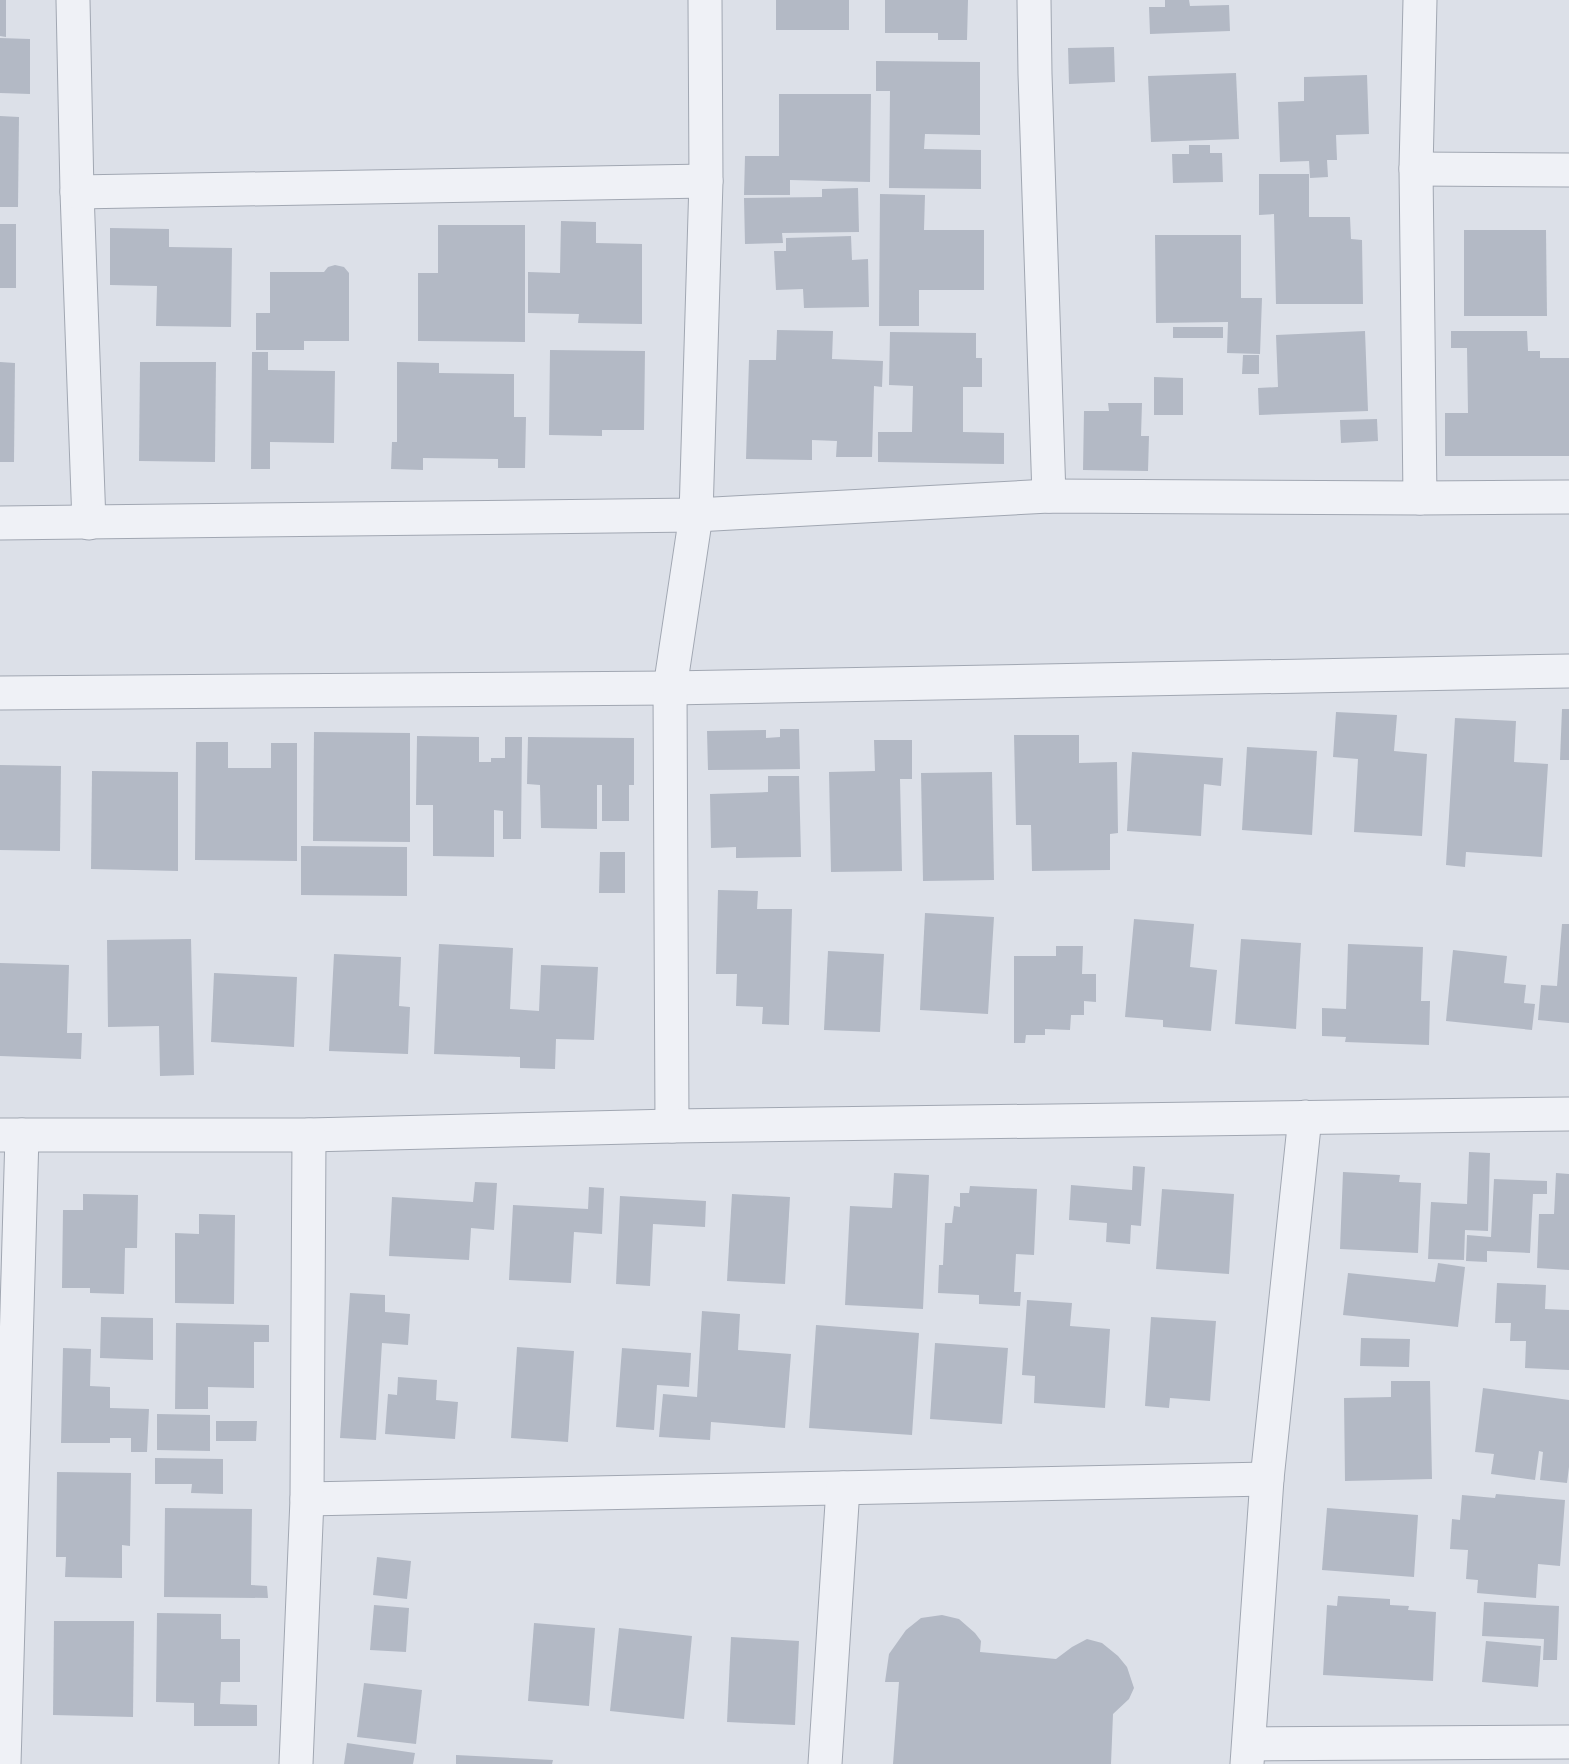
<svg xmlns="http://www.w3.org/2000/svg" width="1569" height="1764" font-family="'IBM Plex Sans',sans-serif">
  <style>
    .building { fill: #b3b9c5 }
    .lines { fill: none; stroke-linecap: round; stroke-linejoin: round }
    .minor-casing { stroke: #a1a7b2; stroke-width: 35 }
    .minor { stroke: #eff1f6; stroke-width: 33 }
  </style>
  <rect width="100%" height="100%" fill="#dce0e8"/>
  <g class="building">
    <polygon points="0,0 6,0 6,37 0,36"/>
    <rect x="776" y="0" width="73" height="30"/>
    <polygon points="885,0 968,0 967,40 938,40 938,33 885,33"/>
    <polygon points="1165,0 1189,0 1190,6 1229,5 1230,31 1150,34 1149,7 1165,7"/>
    <polygon points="0,38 30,39 30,94 0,93"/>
    <polygon points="1114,47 1115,82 1069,84 1068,48"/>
    <polygon points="876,61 980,62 980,135 925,134 924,149 981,150 981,189 889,188 890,91 876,91"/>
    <polygon points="1236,73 1239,139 1151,142 1148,76"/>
    <polygon points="1367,75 1369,134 1336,135 1337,160 1327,160 1328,177 1310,178 1309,161 1280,162 1278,102 1304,101 1304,77"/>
    <polygon points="779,94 871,94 870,182 790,180 790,195 744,195 745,156 779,156"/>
    <polygon points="0,116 19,117 18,207 0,207"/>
    <polygon points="1189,145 1210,145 1210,153 1222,153 1223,182 1173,183 1172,154 1189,154"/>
    <polygon points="1259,174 1309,174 1309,217 1350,217 1351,239 1362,240 1363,304 1276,304 1274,214 1259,215"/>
    <polygon points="858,188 859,232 782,233 783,243 745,244 744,198 822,197 822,189"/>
    <polygon points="880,194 925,195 924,230 984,230 984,290 919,290 919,326 879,326"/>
    <polygon points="561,221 596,222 596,243 642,244 642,324 578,323 579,314 528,313 528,272 560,273"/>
    <rect x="0" y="224" width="16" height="64"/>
    <polygon points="438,225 525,225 525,342 418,341 418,273 438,273"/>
    <polygon points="110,228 169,229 169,247 232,248 231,327 156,326 157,286 110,285"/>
    <polygon points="1464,230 1546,230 1547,316 1464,316"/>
    <polygon points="1155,235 1241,235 1241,298 1262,298 1260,354 1227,353 1228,322 1156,323"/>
    <polygon points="851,236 852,260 868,259 869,307 804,308 803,289 776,290 774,251 786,251 786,238"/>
    <polygon points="335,265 344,267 349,273 349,341 304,341 304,350 256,350 256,313 270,313 270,272 324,272 328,267"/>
    <rect x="1173" y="327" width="50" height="11"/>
    <polygon points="777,330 833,331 832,359 883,361 882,387 874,386 872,457 836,457 837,441 812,440 812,460 746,459 749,360 776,360"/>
    <polygon points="1365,331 1368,411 1259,415 1258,388 1278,387 1276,335"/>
    <polygon points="1451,331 1527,331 1528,351 1540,351 1540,358 1569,358 1569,456 1445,456 1445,413 1468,413 1467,348 1451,348"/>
    <polygon points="890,332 976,333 976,358 982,358 982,387 963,387 963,432 1004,433 1004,464 878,462 878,432 912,432 913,386 889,385"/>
    <polygon points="550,350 645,351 644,430 602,430 602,436 549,435"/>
    <polygon points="252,352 268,352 268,370 335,371 334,443 270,442 270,469 251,469"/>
    <polygon points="1243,355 1259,355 1259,374 1242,374"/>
    <polygon points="0,362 15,363 14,462 0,462"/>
    <polygon points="140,362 216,362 215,462 139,461"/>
    <polygon points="397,362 439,363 439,373 514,374 514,417 526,417 525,468 498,468 498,459 423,458 423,470 391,469 392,442 397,442"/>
    <polygon points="1154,377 1183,378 1183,415 1154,415"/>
    <polygon points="1108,403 1142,403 1141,436 1149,436 1148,471 1083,470 1084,411 1109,411"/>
    <polygon points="1377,419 1378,441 1341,443 1340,420"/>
    <polygon points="1562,709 1569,709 1569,760 1560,760"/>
    <polygon points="1336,712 1397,715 1394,751 1427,754 1422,836 1354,832 1358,759 1333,757"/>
    <polygon points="1455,718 1516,721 1514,762 1548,764 1542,857 1466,852 1465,867 1446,865"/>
    <polygon points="780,729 799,729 800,769 708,770 707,731 766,730 766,738 780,737"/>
    <polygon points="314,732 410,733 410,842 313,841"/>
    <polygon points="1014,735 1079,735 1079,763 1117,762 1118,833 1110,834 1110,870 1032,871 1031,825 1016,825"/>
    <polygon points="417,736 479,737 479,762 491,762 491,758 505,758 505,737 522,737 521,839 503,839 503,811 494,810 494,857 433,856 433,805 416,805"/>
    <polygon points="528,737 634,738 634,785 629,785 629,821 602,821 602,785 597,785 597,829 541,828 540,785 527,784"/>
    <polygon points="874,740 912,740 912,779 900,779 902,871 831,872 829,772 875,771"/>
    <polygon points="196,742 228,742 228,768 271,768 271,743 297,743 297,861 195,860"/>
    <polygon points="1247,747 1317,751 1312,835 1242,830"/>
    <polygon points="1132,752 1223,758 1221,786 1204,784 1201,836 1127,831"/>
    <polygon points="0,765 61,766 60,851 0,850"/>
    <polygon points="92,771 178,772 178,871 91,869"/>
    <polygon points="992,772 994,880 923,881 921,773"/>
    <polygon points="768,776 799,776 801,857 736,858 736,847 711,848 710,794 768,792"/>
    <polygon points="301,846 407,847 407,896 301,895"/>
    <polygon points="600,852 625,852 625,893 599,893"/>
    <polygon points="718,890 758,891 757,909 792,909 789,1025 762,1024 763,1007 736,1006 737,974 716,974"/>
    <polygon points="925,913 994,917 988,1014 920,1010"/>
    <polygon points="1134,919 1194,924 1190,967 1217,970 1211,1031 1163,1027 1163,1020 1125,1017"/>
    <polygon points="1562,924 1569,924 1569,1023 1538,1020 1541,985 1557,986"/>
    <polygon points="191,939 194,1075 160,1076 159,1026 108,1027 107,940"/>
    <polygon points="1241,939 1301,943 1296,1029 1235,1024"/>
    <polygon points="439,944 513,948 510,1009 539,1011 541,965 598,967 594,1040 556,1039 555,1069 520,1068 520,1057 434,1054"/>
    <polygon points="1348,944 1423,947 1421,1001 1430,1001 1429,1045 1345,1042 1346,1037 1322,1036 1322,1008 1346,1009"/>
    <polygon points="1056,946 1083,946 1082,974 1096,974 1096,1002 1084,1001 1084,1015 1071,1015 1070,1030 1045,1029 1045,1035 1026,1035 1025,1043 1014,1043 1014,956 1056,956"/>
    <polygon points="1453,950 1507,956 1504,983 1526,985 1524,1003 1535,1004 1532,1030 1446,1021"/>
    <polygon points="828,951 884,954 880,1032 824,1030"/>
    <polygon points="334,954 401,957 399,1006 410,1007 408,1054 329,1051"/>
    <polygon points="0,963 69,965 67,1033 82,1033 81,1059 0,1056"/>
    <polygon points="214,973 297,977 294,1047 211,1042"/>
    <polygon points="1469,1152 1490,1153 1488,1231 1465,1230 1464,1260 1428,1259 1431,1202 1467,1204"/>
    <polygon points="1133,1166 1145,1167 1141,1226 1131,1225 1130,1244 1106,1242 1107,1223 1069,1220 1071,1185 1132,1190"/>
    <polygon points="1343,1172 1400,1175 1399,1182 1421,1183 1418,1253 1340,1249"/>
    <polygon points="894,1173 929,1175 923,1309 845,1305 850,1206 892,1208"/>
    <polygon points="1556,1173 1569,1174 1569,1270 1537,1268 1539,1214 1554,1214"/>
    <polygon points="1494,1179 1547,1181 1547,1194 1533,1194 1530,1253 1487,1251 1487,1262 1466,1261 1467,1235 1491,1237"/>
    <polygon points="475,1182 497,1183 494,1230 471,1228 469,1260 389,1256 392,1197 473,1202"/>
    <polygon points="970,1186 1037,1189 1034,1255 1016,1254 1014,1292 1021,1292 1020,1306 979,1304 979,1295 938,1293 939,1265 943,1265 945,1223 952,1223 954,1206 960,1207 960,1193 969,1193"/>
    <polygon points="589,1187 604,1188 602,1234 574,1232 571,1283 509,1280 513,1205 588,1209"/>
    <polygon points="1162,1189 1234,1194 1229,1274 1156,1269"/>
    <polygon points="83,1194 138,1195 137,1248 125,1248 124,1294 90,1293 90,1288 62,1288 63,1210 83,1210"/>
    <polygon points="732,1194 790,1197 785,1284 727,1281"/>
    <polygon points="620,1196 706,1201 705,1227 653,1224 650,1286 616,1284"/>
    <polygon points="199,1214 235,1215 234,1304 175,1303 175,1233 199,1234"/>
    <polygon points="1438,1263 1465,1267 1458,1327 1343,1315 1348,1273 1435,1282"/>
    <polygon points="1497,1283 1546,1285 1545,1309 1569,1310 1569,1370 1525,1368 1526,1341 1510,1341 1511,1323 1495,1323"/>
    <polygon points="350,1293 385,1295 385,1312 410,1314 408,1345 382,1343 376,1440 340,1438"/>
    <polygon points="1027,1300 1072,1303 1070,1326 1110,1329 1105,1408 1034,1403 1035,1376 1022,1375"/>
    <polygon points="702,1311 740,1314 738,1350 791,1354 785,1428 711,1422 710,1440 659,1437 663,1394 697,1397"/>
    <polygon points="101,1317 153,1318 153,1360 100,1358"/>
    <polygon points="1151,1317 1216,1321 1210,1401 1170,1398 1169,1408 1145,1406"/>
    <polygon points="176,1323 269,1325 269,1342 254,1342 254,1388 208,1387 208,1409 175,1409"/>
    <polygon points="816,1325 919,1333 912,1435 809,1428"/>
    <polygon points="1361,1338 1410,1339 1409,1367 1360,1366"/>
    <polygon points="935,1343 1008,1348 1002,1424 930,1419"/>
    <polygon points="517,1347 574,1351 568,1442 511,1438"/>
    <polygon points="63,1348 91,1349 90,1386 110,1387 110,1408 149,1409 147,1452 131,1452 131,1438 110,1438 110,1443 61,1443"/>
    <polygon points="622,1348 691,1353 689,1387 657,1385 654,1430 616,1427"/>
    <polygon points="398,1377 437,1380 436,1400 458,1402 455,1439 385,1434 388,1394 397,1395"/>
    <polygon points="1391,1381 1430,1381 1432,1479 1345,1481 1344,1398 1391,1397"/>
    <polygon points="1483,1388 1569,1400 1569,1467 1567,1483 1540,1480 1543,1452 1539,1451 1535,1480 1491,1474 1494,1454 1475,1452"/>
    <polygon points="157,1414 210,1415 210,1451 157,1450"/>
    <polygon points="216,1421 257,1421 256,1441 216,1441"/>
    <polygon points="155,1458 223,1459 223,1494 191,1493 192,1484 155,1484"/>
    <polygon points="57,1472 131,1473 130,1546 122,1545 122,1578 65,1577 66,1557 56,1557"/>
    <polygon points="1496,1494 1565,1500 1560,1566 1538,1564 1536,1598 1477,1593 1478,1580 1466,1579 1468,1550 1450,1549 1452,1519 1460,1520 1462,1495 1495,1498"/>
    <polygon points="165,1508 252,1509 251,1585 267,1586 268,1598 164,1597"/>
    <polygon points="1327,1508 1418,1515 1414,1577 1322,1570"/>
    <polygon points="377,1557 411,1561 407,1599 373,1595"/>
    <polygon points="1338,1596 1390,1599 1390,1605 1409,1606 1408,1610 1436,1612 1433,1681 1323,1675 1327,1605 1337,1606"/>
    <polygon points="1484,1602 1559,1606 1557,1660 1543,1660 1544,1639 1482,1636"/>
    <polygon points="374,1605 409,1608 406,1652 370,1650"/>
    <polygon points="157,1613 221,1614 221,1639 240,1639 240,1682 221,1682 220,1704 257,1705 257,1726 194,1726 194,1703 156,1702"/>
    <polygon points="942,1615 959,1619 975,1633 981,1641 980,1652 1056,1659 1072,1647 1087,1639 1102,1643 1118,1656 1127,1667 1134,1688 1129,1699 1113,1714 1111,1764 893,1764 899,1682 885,1682 889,1654 906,1630 921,1618"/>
    <polygon points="54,1621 134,1621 133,1717 53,1715"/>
    <polygon points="534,1623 595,1628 589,1706 528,1701"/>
    <polygon points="619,1628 692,1636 684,1719 610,1711"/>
    <polygon points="731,1637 799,1641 795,1725 727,1722"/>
    <polygon points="1486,1641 1541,1646 1538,1687 1482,1682"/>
    <polygon points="364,1683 422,1690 416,1744 357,1737"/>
    <polygon points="347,1743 415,1753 413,1764 344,1764"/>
    <polygon points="456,1755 553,1760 552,1764 456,1764"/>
  </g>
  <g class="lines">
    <defs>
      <g id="minor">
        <polyline points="73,0 77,192 89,523"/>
        <polyline points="1034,0 1035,74 1049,496"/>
        <polyline points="1420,0 1416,169 1420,498"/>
        <polyline points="1416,169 1569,170"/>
        <polyline points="77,192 706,181"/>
        <polyline points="0,523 696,515 1049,496 1420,498 1569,497"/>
        <polyline points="0,693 670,688 1569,671"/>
        <polyline points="672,1126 670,688 696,515 706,181 705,0"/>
        <polyline points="0,1135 309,1135 672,1126 1569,1114"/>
        <polyline points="307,1499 1267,1479"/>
        <polyline points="1249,1744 1569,1742"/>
        <polyline points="4,1764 22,1135"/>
        <polyline points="296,1764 307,1499 309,1135"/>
        <polyline points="825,1764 843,1488"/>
        <polyline points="1247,1764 1267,1479 1305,1117"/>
      </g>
    </defs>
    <use href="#minor" class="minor-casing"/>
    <use href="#minor" class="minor"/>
  </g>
</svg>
